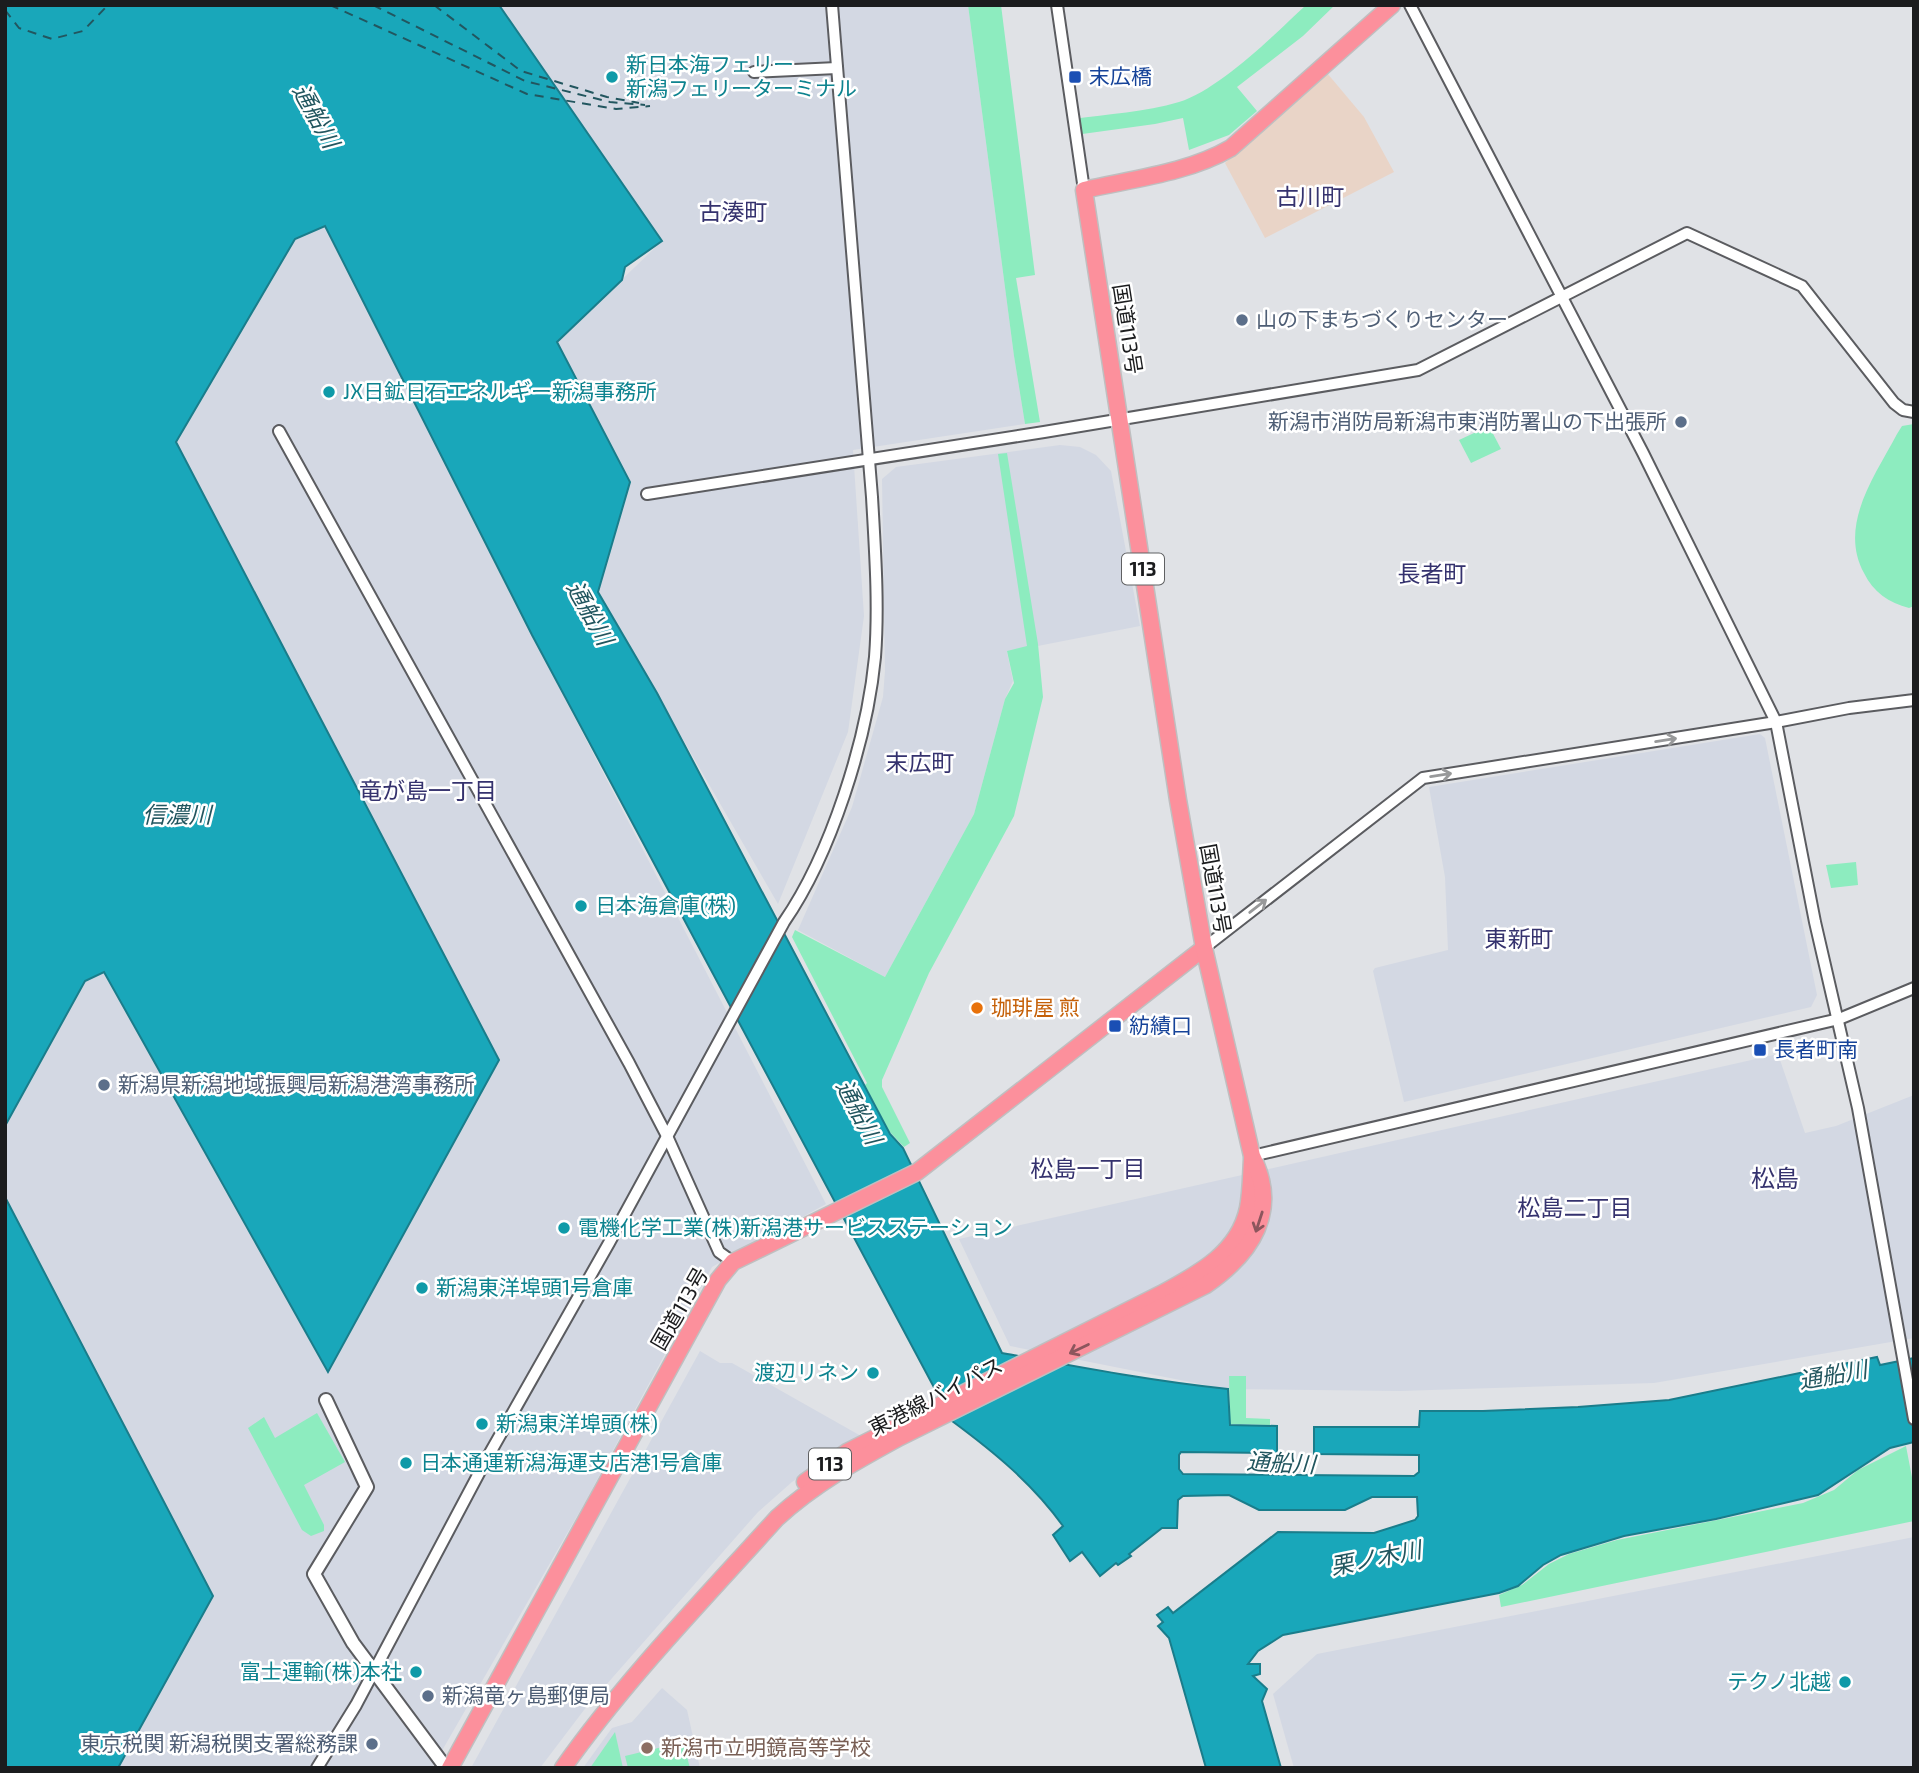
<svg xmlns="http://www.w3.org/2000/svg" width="1919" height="1773" font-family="'Exo 2','Noto Sans JP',sans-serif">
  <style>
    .commercial { fill: #e9d4c7 }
    .built { fill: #d3d8e3 }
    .green { fill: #8decbf }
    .water { fill: #19a7ba; stroke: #1a7d8b; stroke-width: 2 }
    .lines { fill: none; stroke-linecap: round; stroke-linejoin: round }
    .ferry { stroke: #22565f; stroke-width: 2; stroke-dasharray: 9 7; stroke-linecap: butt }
    .tertiary-casing { stroke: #5b5c60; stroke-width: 14 }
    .secondary-casing { stroke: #5b5c60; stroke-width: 16 }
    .trunk-casing { stroke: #bfbfc0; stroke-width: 19 }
    .tertiary { stroke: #fff; stroke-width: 10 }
    .secondary { stroke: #fff; stroke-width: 12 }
    .trunk { stroke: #fc909c; stroke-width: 16 }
    .oneway { stroke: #98999a }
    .oneway2 { stroke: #8c565d }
    .culture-dot { fill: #0f9aa8; stroke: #fff; stroke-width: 2.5 }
    .transit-dot { fill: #1a4fb4; stroke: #fff; stroke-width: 2.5 }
    .service-dot { fill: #5c6f8a; stroke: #fff; stroke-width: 2.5 }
    .food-dot { fill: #e8710a; stroke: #fff; stroke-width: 2.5 }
    .education-dot { fill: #8d6e63; stroke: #fff; stroke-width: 2.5 }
    .labels { text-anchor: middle; stroke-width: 5; stroke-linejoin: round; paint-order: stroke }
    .shield { fill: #fff; stroke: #5f6062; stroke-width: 2 }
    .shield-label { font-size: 19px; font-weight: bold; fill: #1b1c1e }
    .culture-label { font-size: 21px; fill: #0d838f; stroke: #fff; text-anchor: start }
    .transit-label { font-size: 21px; fill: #164399; stroke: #fff; text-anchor: start }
    .service-label { font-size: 21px; fill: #4e5e75; stroke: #fff; text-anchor: start }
    .street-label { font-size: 21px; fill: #1b1c1e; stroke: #fff }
    .food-label { font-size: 21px; fill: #c56008; stroke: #fff; text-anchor: start }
    .education-label { font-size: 21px; fill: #785e54; stroke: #fff; text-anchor: start }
    .water-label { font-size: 23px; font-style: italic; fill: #22565f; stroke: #fff }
    .neighbourhood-label { font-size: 23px; fill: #35326e; stroke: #fff }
    .quarter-label { font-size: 24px; fill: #35326e; stroke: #fff }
  </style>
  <rect width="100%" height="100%" fill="#e0e2e6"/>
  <polygon class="commercial" points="1327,73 1364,117 1394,172 1265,238 1225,163"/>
  <g class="built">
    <polygon points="499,5 968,5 1014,356 1025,424 853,450 864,616 848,732 778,904 598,592 630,482 557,342 662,241"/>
    <polygon points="325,226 532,635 826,1204 712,1267 584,1504 432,1768 118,1768 213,1596 5,1197 5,1126 85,981 104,972 328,1371 499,1060 175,442 295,238"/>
    <polygon points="1060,445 1080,447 1096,455 1111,471 1140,626 1007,652 1013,681 1005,699 974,814 885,977 798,930 852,807 883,697 885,671 882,479 896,467"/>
    <polygon points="1760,734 1765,738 1817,995 1811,1007 1404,1102 1373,971 1375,968 1448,950 1445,877 1429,787"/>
    <polygon points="1778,1054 1805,1133 1836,1126 1914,1095 1914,1338 1654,1383 1400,1391 1225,1389 1010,1346 959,1239"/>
    <polygon points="700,1351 720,1363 732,1363 861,1436 792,1482 758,1512 584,1710 540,1768 471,1768"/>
    <polygon points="1914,1537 1914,1768 1294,1768 1273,1694 1317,1654"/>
    <polygon points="662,1688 687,1710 700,1768 583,1768 612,1728 632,1722"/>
  </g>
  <g class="green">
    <polygon points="968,5 1001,5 1035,275 1016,278 1040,422 1025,424 1014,356"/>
    <path d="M 1306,5 L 1335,5 L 1303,36 L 1237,87 L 1257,111 L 1229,135 L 1189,150 L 1183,118 L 1155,124 L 1075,135 L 1073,119 C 1108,114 1145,112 1179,102 C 1220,89 1274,35 1306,5 Z"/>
    <path d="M 1914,424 L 1914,606 L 1909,608 C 1889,603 1873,592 1864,573 C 1838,525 1875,476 1897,434 L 1902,426 Z"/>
    <polygon points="1489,426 1501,449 1471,463 1459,440"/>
    <polygon points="1007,453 1038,644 1043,697 1014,816 929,973 882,1080 882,1087 910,1143 904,1147 889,1131 865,1085 867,1083 792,937 795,930 885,977 974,814 1005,699 1014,683 1007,651 1027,646 998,454"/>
    <polygon points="1856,862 1858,885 1831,888 1826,865"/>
    <polygon points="1229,1376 1246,1376 1246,1418 1270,1419 1270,1425 1230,1424"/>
    <polygon points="317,1413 345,1462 304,1485 324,1525 324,1531 311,1536 302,1530 248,1428 264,1417 275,1438"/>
    <polygon points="1906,1446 1914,1488 1914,1521 1501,1607 1499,1595 1522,1585 1549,1564 1569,1554 1617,1540 1803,1503 1834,1490 1858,1470"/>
    <polygon points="615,1732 623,1768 590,1768"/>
    <polygon points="683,1742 690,1768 628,1768 625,1756"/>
  </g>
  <g class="water">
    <path d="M 5,5 L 499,5 L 662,241 L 625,267 L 622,280 L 557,342 L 630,482 L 598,592 L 657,693 L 890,1134 L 903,1148 L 1002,1353 C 1078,1367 1152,1381 1228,1389 L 1230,1425 L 1277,1426 L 1277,1453 L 1181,1452 L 1179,1455 L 1179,1469 L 1183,1474 L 1414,1476 L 1419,1472 L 1419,1455 L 1314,1454 L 1314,1427 L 1419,1427 L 1420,1411 L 1483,1411 L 1578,1407 L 1669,1400 L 1877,1357 L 1880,1365 L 1914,1358 L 1914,1442 L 1890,1448 L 1818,1495 L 1716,1519 L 1624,1536 L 1561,1555 L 1543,1565 L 1518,1586 L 1499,1593 L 1283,1635 L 1258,1651 L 1248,1664 L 1260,1664 L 1260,1674 L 1253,1676 L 1267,1689 L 1262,1701 L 1281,1768 L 1206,1768 L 1169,1638 L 1158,1626 L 1163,1622 L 1157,1615 L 1168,1607 L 1173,1613 L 1278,1532 L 1374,1533 L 1415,1520 L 1418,1516 L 1417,1497 L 1372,1497 L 1345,1510 L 1259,1510 L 1229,1495 L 1183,1496 L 1178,1500 L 1177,1528 L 1162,1528 L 1129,1554 L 1131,1556 L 1118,1565 L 1116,1563 L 1100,1576 L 1082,1552 L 1070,1561 L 1053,1535 L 1063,1526 C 1033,1484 994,1452 952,1421 L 532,635 L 325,226 L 295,239 L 176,442 L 499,1060 L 328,1372 L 104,972 L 85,981 L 5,1126 Z"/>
    <polygon points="5,1197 213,1596 118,1768 5,1768"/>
  </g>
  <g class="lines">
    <g class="ferry">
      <polyline points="330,5 527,94 616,109 650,106"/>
      <polyline points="373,5 525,81 610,102 645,105"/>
      <polyline points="434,5 521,71 607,97 639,103"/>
      <polyline points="5,10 19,28 52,39 83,31 108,5"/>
    </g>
    <defs>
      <g id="tertiary">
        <polyline points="1057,5 1084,190"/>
        <polyline points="1410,5 1643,453 1776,722 1815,922 1858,1108 1914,1419"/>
        <polyline points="754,72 837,68"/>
        <polyline points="279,431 629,1063 667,1136 719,1252 733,1262"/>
        <polyline points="647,494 1044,432 1418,370 1687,233 1802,286 1894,403 1903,410 1914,412"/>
        <polyline points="1204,948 1423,778 1776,722 1849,708 1914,700"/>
        <polyline points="1252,1156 1839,1019 1914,988"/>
        <path d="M 317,1768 L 356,1705 L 486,1460 L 609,1243 L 784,922 C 831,854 867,740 875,657 C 879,604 875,550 872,497 L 832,5"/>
      </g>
      <polyline id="secondary" points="326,1400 367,1487 314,1574 353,1643 446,1768"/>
      <g id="trunk">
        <path d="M 805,1482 L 847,1452 L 1163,1293 C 1200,1273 1239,1252 1248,1208 C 1251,1192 1251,1175 1252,1159"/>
        <polyline points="450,1768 718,1280 733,1262 917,1172 1204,948"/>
        <path d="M 563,1768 C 626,1679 704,1599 777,1518 C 814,1484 856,1461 900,1437 L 1206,1285 C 1252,1253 1280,1211 1252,1156 L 1204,948 L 1178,800 L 1084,190 C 1132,179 1188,173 1231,148 L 1392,5"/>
      </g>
    </defs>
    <use href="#tertiary" class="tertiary-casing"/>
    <use href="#secondary" class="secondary-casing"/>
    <use href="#trunk" class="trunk-casing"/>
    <use href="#tertiary" class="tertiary"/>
    <use href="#secondary" class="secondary"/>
    <use href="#trunk" class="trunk"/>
  </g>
  <defs><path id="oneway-shaft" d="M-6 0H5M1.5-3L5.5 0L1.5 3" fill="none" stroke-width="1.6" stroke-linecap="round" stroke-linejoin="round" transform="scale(1.75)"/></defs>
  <g class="oneway">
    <use href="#oneway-shaft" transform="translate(1666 740) rotate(-9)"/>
    <use href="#oneway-shaft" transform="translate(1441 775) rotate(-9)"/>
    <use href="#oneway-shaft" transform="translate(1258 906) rotate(-38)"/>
  </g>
  <g class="oneway2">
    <use href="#oneway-shaft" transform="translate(1259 1222) rotate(108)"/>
    <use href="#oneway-shaft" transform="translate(1079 1349) rotate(154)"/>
  </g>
  <g class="culture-dot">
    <circle cx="612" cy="77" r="7"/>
    <circle cx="329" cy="392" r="7"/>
    <circle cx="581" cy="906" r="7"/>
    <circle cx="564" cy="1228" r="7"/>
    <circle cx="422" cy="1288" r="7"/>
    <circle cx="873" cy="1373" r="7"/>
    <circle cx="482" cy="1424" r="7"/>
    <circle cx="406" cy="1463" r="7"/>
    <circle cx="416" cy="1672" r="7"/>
    <circle cx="1845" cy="1682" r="7"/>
  </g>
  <g class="transit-dot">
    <rect x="1068" y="70" width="14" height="14" rx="3.5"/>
    <rect x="1108" y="1019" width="14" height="14" rx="3.5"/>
    <rect x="1753" y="1043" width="14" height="14" rx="3.5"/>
  </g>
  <g class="service-dot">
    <circle cx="1242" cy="320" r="7"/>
    <circle cx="1681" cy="422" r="7"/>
    <circle cx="104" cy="1085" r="7"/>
    <circle cx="428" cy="1696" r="7"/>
    <circle cx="372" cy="1744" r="7"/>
  </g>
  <circle class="food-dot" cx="977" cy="1008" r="7"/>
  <circle class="education-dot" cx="647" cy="1748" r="7"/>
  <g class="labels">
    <g class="shield">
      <rect x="1122" y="553.5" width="42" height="31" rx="5"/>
      <rect x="809" y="1448.5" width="42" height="31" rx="5"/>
    </g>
    <g class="shield-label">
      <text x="1143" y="576">113</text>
      <text x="830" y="1471">113</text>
    </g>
    <g class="culture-label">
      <text x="626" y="72">新日本海フェリー<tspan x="626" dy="24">新潟フェリーターミナル</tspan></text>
      <text x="343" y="399">JX日鉱日石エネルギー新潟事務所</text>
      <text x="595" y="913">日本海倉庫(株)</text>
      <text x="578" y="1235">電機化学工業(株)新潟港サービスステーション</text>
      <text x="436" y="1295">新潟東洋埠頭1号倉庫</text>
      <text x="859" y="1380" text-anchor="end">渡辺リネン</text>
      <text x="496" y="1431">新潟東洋埠頭(株)</text>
      <text x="420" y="1470">日本通運新潟海運支店港1号倉庫</text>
      <text x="402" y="1679" text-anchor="end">富士運輸(株)本社</text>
      <text x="1831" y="1689" text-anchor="end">テクノ北越</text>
    </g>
    <g class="transit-label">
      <text x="1089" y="84">末広橋</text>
      <text x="1129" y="1033">紡績口</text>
      <text x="1774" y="1057">長者町南</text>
    </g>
    <g class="service-label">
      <text x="1256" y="327">山の下まちづくりセンター</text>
      <text x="1667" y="429" text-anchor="end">新潟市消防局新潟市東消防署山の下出張所</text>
      <text x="118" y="1092">新潟県新潟地域振興局新潟港湾事務所</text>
      <text x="442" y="1703">新潟竜ヶ島郵便局</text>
      <text x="358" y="1751" text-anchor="end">東京税関 新潟税関支署総務課</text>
    </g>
    <g class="street-label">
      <text transform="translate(1127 329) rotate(81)" y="7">国道113号</text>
      <text transform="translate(1215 889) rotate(80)" y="7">国道113号</text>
      <text transform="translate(680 1309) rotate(-60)" y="7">国道113号</text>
      <text transform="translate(936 1397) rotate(-27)" y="7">東港線バイパス</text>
    </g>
    <g class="food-label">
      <text x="991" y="1015">珈琲屋 煎</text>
    </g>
    <g class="education-label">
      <text x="661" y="1755">新潟市立明鏡高等学校</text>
    </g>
    <g class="water-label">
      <text transform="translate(316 116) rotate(61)" y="8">通船川</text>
      <text transform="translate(590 613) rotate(61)" y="8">通船川</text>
      <text x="177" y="823">信濃川</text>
      <text transform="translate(859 1112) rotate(62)" y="8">通船川</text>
      <text transform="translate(1833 1375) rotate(-10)" y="8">通船川</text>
      <text transform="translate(1281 1463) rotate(3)" y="8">通船川</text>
      <text transform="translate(1376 1558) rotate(-11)" y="8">栗ノ木川</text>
    </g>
    <g class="neighbourhood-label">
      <text x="1310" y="205">古川町</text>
      <text x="733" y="220">古湊町</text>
      <text x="1432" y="582">長者町</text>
      <text x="920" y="771">末広町</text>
      <text x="428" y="799">竜が島一丁目</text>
      <text x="1519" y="947">東新町</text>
      <text x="1088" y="1177">松島一丁目</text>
      <text x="1575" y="1216">松島二丁目</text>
    </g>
    <g class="quarter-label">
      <text x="1775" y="1187">松島</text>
    </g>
  </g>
  <rect width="1919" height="1773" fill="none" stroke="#1b1c1e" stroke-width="14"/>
</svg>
